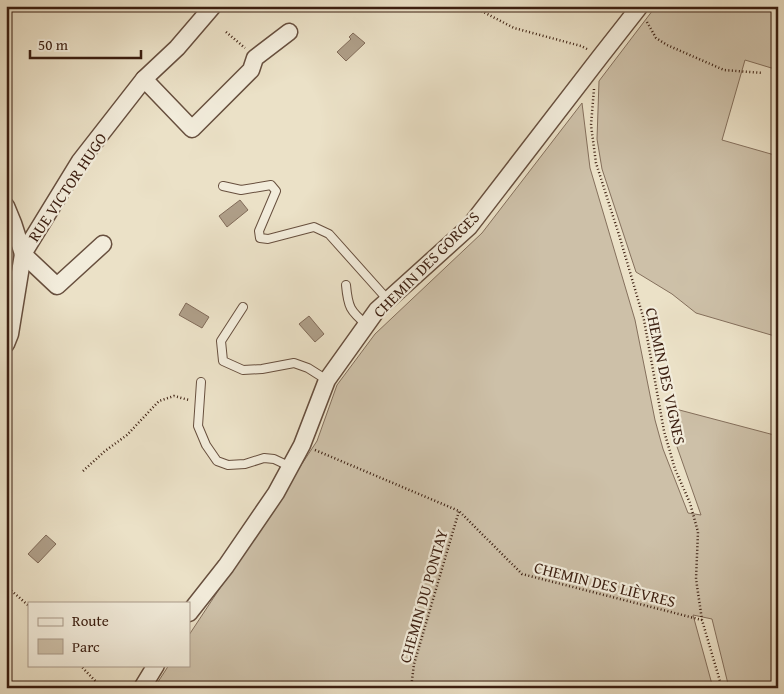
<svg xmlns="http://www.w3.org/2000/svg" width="784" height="694" font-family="'Gentium Book Plus',serif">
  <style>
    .green { fill: #cdc0a8; stroke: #846f5c }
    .water { fill: #af9f89; stroke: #816b59 }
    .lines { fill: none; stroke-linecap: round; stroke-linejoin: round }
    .lane-casing { stroke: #674f3e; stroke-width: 10 }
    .street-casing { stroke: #674f3e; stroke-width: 19 }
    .path { stroke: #3b1e10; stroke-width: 2.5; stroke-dasharray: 1 2.5; stroke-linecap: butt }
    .lane { stroke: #f2ecdb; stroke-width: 8 }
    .street { stroke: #f2ecdb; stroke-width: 16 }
    .labels { text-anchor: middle; stroke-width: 4.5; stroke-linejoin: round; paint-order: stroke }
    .street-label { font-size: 16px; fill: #3b1e10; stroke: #f2ecdb }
  </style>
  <rect width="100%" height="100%" fill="#ebe1c7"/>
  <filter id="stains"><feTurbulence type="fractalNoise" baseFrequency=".004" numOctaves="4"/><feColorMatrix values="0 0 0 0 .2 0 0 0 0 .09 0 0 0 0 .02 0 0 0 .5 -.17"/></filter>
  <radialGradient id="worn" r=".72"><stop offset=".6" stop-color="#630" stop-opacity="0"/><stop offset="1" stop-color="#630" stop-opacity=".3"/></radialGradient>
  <g class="green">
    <polygon points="656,6 778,6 778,70 745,60 722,140 778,156 778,337 696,313 672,294 636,272 602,169 597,139 599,81"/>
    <polygon points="582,103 590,168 635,320 655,420 663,449 688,513 701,515 675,441 668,407 778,436 778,688 729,688 712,619 693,615 713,688 154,688 169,665 189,665 189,635 317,441 337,385 375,334 482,233"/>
  </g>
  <g class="water">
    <polygon points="353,33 365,43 346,61 337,52 351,39 349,37"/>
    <polygon points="240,200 248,210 227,227 219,216"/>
    <polygon points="186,303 209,317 202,328 179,315"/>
    <polygon points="309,316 324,334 315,342 299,324"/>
    <polygon points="46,535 56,544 38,563 28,554"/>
  </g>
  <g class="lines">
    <defs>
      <g id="lane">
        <polyline points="223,186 241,190 271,185 276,191 259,231 260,238 268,239 314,227 329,234 388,300"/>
        <path d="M 346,285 C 348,307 350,311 367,325"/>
        <polyline points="243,307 221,341 223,361 243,370 262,369 294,363 308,368 327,380"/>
        <polyline points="201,382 198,426 206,445 217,461 228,465 245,464 264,458 274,459 291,467"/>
      </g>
      <g id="street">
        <polyline points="144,79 192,129 251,70 255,58 289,32"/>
        <polyline points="6,206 13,223 23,254 57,286 103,244"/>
        <polyline points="6,344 10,334 23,254 80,161 144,79 177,48 213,6"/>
        <polyline points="189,613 226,566 276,493 302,445 327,380 377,310 469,227 600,57 640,6"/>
        <polyline points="142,688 156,665"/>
      </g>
    </defs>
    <use href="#lane" class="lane-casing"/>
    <use href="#street" class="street-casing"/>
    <g class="path">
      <polyline points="472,6 514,28 581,46 587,49"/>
      <polyline points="647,22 656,38 667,45 724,70 763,73"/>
      <polyline points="226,32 245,48"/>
      <polyline points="594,89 591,125 596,163 620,238 644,320 664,431 675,469 690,503 698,532 696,579 702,620 722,688"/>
      <polyline points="315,450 459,511 522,574 702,620"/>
      <polyline points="83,471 105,451 127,435 159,401 174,396 189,400"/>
      <polyline points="6,586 29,606"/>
      <polyline points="80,665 102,688"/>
      <polyline points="411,688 414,664 459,511"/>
    </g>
    <use href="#lane" class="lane"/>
    <use href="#street" class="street"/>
  </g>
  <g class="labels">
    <g class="street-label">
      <text transform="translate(67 187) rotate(-56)" y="6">RUE VICTOR HUGO</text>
      <text transform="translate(426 264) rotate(-45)" y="6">CHEMIN DES GORGES</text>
      <text transform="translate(666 376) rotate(78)" y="6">CHEMIN DES VIGNES</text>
      <text transform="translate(605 584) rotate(14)" y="6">CHEMIN DES LIÈVRES</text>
      <text transform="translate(423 596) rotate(-74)" y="6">CHEMIN DU PONTAY</text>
    </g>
  </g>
  <rect width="784" height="694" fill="none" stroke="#ebe1c7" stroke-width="25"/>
  <rect x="8" y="8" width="769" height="679" fill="none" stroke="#3b1e10" stroke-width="2.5"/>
  <rect x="12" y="12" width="759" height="669" fill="none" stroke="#3b1e10"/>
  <rect x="28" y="602" width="162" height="65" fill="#f2ecdb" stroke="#a99a8a"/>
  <rect x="38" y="618" width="25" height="8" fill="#f2ecdb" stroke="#a99a8a"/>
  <text x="72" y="626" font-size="15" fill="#3b1e10">Route</text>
  <rect x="38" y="639" width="25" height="15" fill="#cdc0a8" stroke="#a99a8a"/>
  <text x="72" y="652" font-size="15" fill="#3b1e10">Parc</text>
  <path d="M30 50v8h111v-8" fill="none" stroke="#3b1e10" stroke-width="2.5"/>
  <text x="38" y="50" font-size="15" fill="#3b1e10" stroke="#f2ecdb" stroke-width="4" paint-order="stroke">50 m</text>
  <rect width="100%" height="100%" filter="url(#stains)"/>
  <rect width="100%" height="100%" fill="url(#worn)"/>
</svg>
